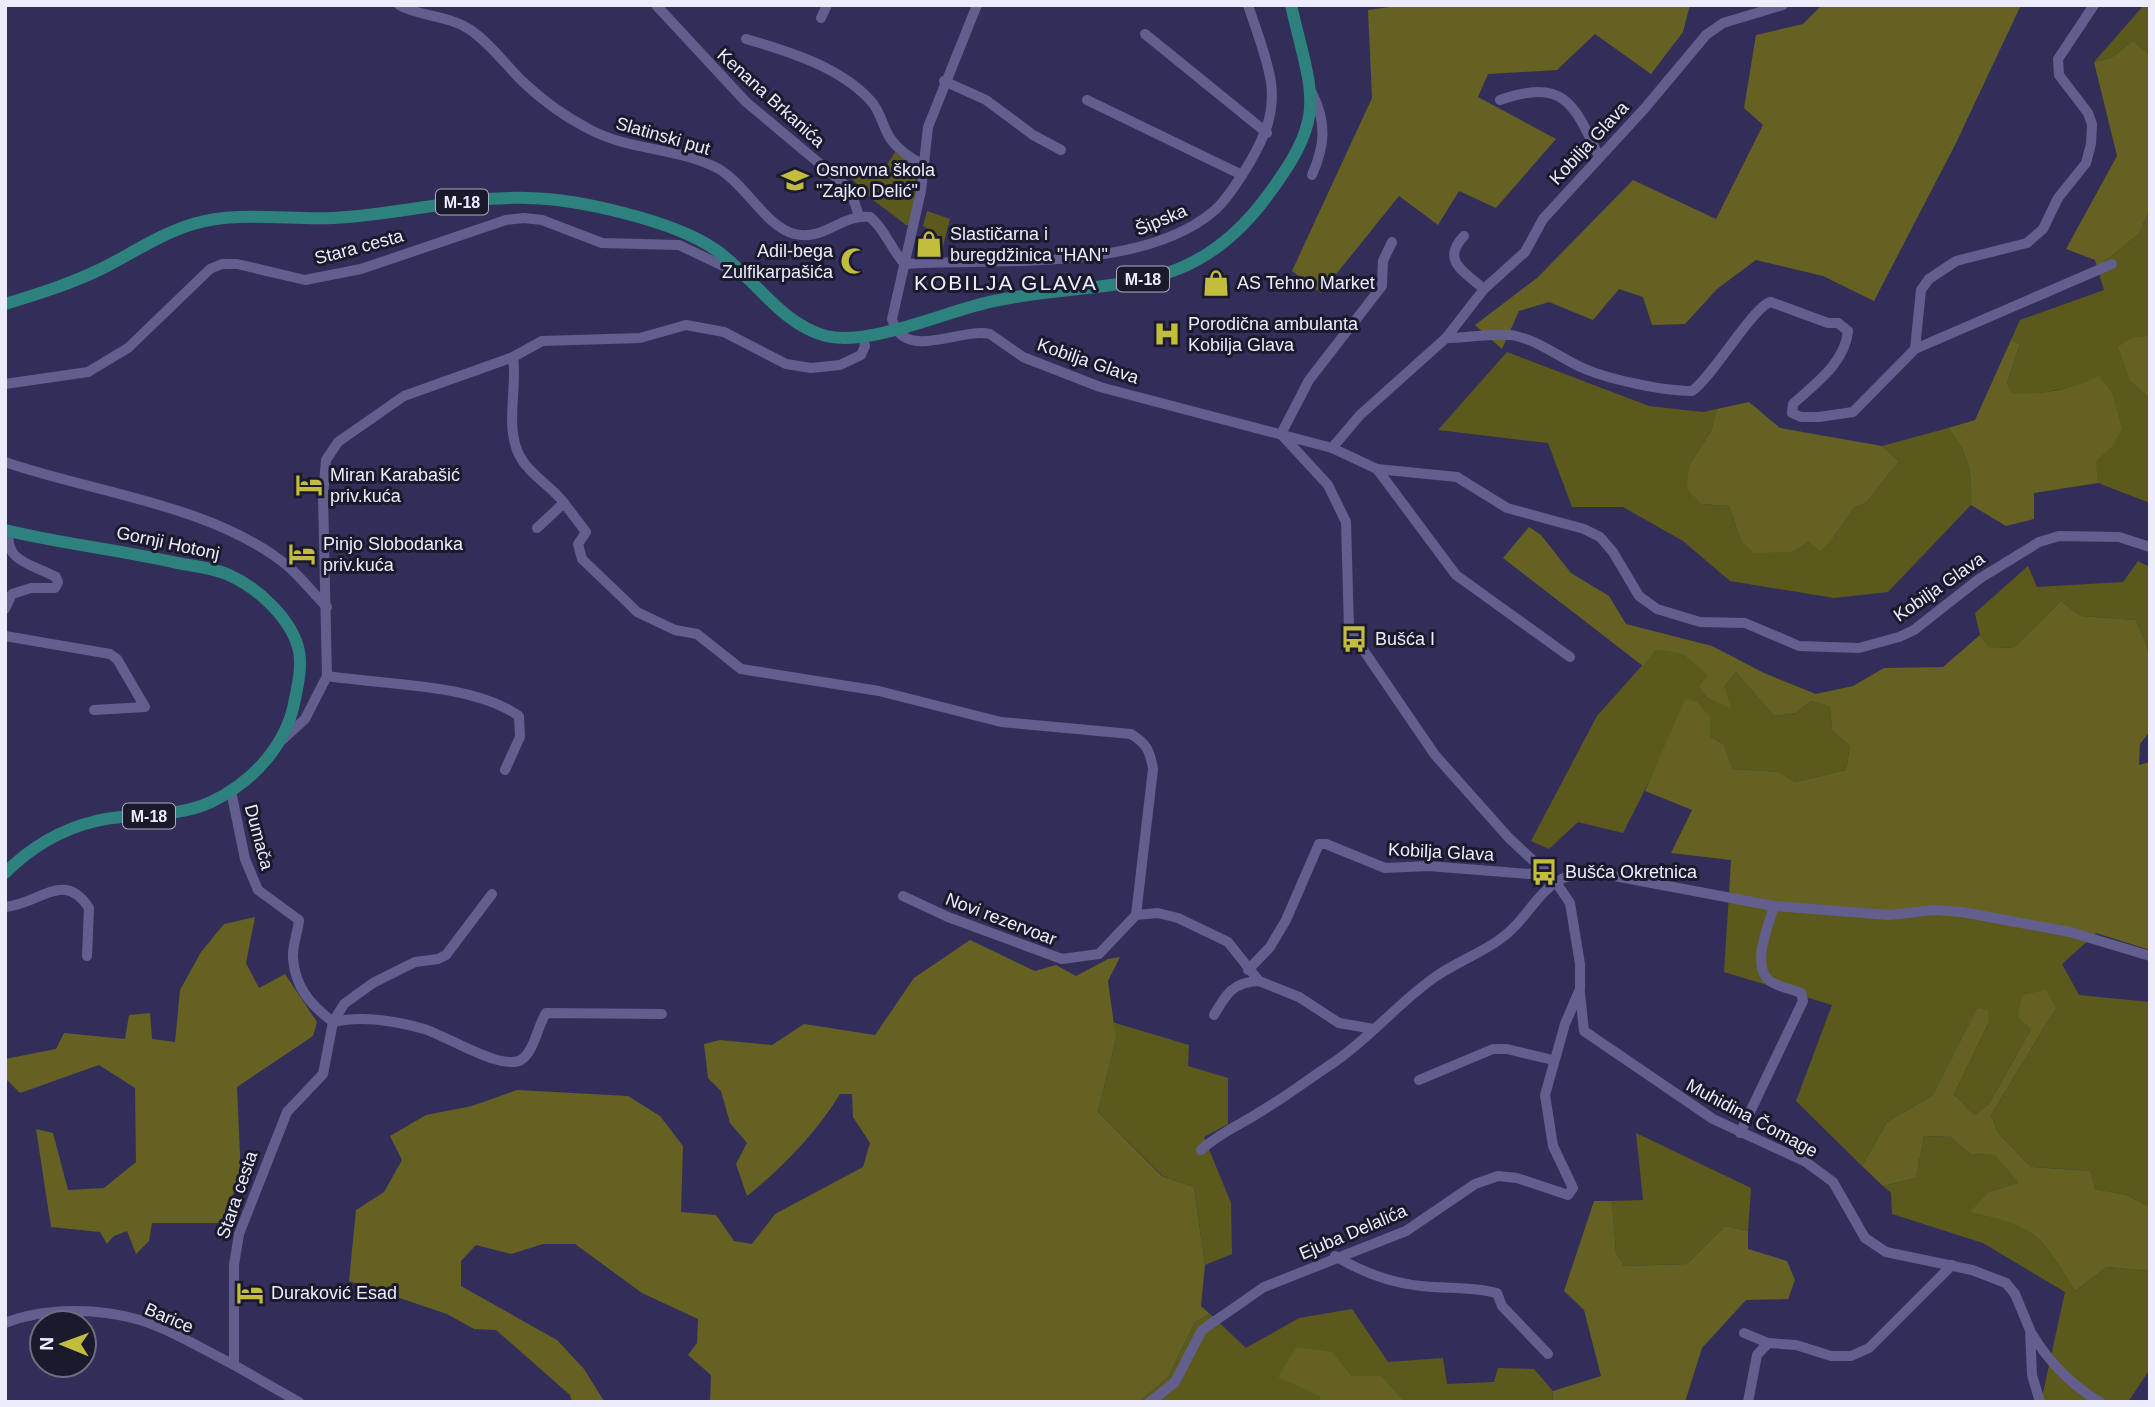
<svg xmlns="http://www.w3.org/2000/svg" width="2155" height="1407" font-family="Arial,sans-serif">
  <style>
    .green { fill: #5c591d }
    .forest { fill: #646122 }
    .lines { fill: none; stroke-linecap: round; stroke-linejoin: round }
    .minor { stroke: #625f8f; stroke-width: 10 }
    .major { stroke: #2e827d; stroke-width: 12 }
    .labels { text-anchor: middle; stroke-width: 6; stroke-linejoin: round; paint-order: stroke }
    .shield { fill: #1b1a2d; stroke: #adadbf; stroke-width: 2 }
    .shield-label { font-size: 16px; font-weight: bold; fill: #ececfd }
    .street-label { font-size: 18px; fill: #ececfd; stroke: #1b1a2d }
    .poi-label { font-size: 18px; fill: #ececfd; stroke: #1b1a2d; text-anchor: start }
    .quarter-label { font-size: 21px; letter-spacing: 2px; fill: #ececfd; stroke: #1b1a2d }
  </style>
  <rect width="100%" height="100%" fill="#332e59"/>
  <g class="green">
    <polygon points="2144,5 2150,5 2150,55 2133,41 2111,58 2094,62"/>
    <polygon points="895,152 916,166 917,170 912,225 906,225 872,199 849,176 865,164 882,173"/>
    <polygon points="2150,208 2150,336 2131,382 2150,398 2150,503 2098,483 2095,461 2112,447 2080,386 2035,394 2011,394 2007,383 2020,344 2011,340 2020,320 2104,290 2097,267 2139,234"/>
    <polygon points="927,211 950,219 941,254 933,254 937,234 923,226"/>
    <path d="M 1507,352 L 1649,406 L 1703,412 L 1717,409 L 1711,431 L 1689,465 L 1701,504 L 1729,506 L 1741,541 L 1792,552 L 1809,542 L 1833,538 L 1854,508 L 1867,502 L 1899,461 L 1882,446 L 1948,428 C 1969,456 1972,469 1971,505 L 1888,592 L 1834,598 L 1730,581 L 1683,541 L 1623,507 L 1572,507 L 1548,443 L 1438,430 Z"/>
    <polygon points="2138,561 2150,567 2150,665 2147,646 2136,620 2081,616 2061,601 2013,648 1987,647 1980,635 1975,613 2028,566 2037,587 2123,582"/>
    <polygon points="1671,650 1693,660 1707,676 1698,686 1707,698 1730,708 1725,686 1736,672 1774,716 1796,713 1811,701 1830,707 1832,730 1850,746 1846,770 1795,782 1779,772 1733,769 1724,745 1710,736 1685,699 1664,752 1623,833 1578,822 1549,849 1531,841 1597,716 1655,651"/>
    <polygon points="1729,895 1934,910 2090,939 2062,964 2079,995 2150,1002 2150,1207 2127,1195 2095,1189 2091,1171 2031,1167 1998,1133 1991,1115 2056,1008 2031,1029 1989,1104 1974,1115 1954,1094 1989,1022 1977,1008 1933,1095 1887,1122 1862,1166 1796,1101 1832,1005 1724,972"/>
    <polygon points="1112,1022 1189,1045 1188,1066 1228,1078 1228,1124 1204,1137 1231,1203 1232,1254 1205,1265 1194,1187 1163,1176 1098,1112 1116,1039"/>
    <polygon points="1636,1133 1751,1188 1748,1231 1725,1226 1687,1264 1624,1266 1616,1253 1612,1201 1643,1200"/>
    <path d="M 1924,1136 L 1951,1137 L 1970,1154 L 1995,1155 L 2018,1183 L 1988,1192 L 1971,1212 C 2040,1229 2037,1232 2075,1291 L 2107,1267 L 2150,1271 L 2150,1369 L 2128,1402 L 2041,1402 L 2065,1292 L 1983,1243 L 1892,1214 L 1891,1193 L 1883,1186 L 1916,1178 Z"/>
    <polygon points="1352,1309 1388,1362 1443,1358 1447,1384 1494,1382 1498,1368 1534,1369 1553,1391 1552,1402 1405,1402 1382,1376 1352,1376 1331,1352 1320,1402 1139,1402 1168,1377 1195,1322 1210,1314 1246,1348 1299,1318"/>
  </g>
  <g class="forest">
    <polygon points="1403,5 1690,5 1683,32 1651,74 1595,34 1557,70 1488,74 1478,97 1556,139 1496,208 1459,191 1438,225 1399,196 1321,293 1292,271 1372,98 1368,10"/>
    <polygon points="1822,5 2021,5 1955,145 1874,301 1823,276 1756,260 1717,289 1685,324 1652,325 1643,297 1619,289 1593,320 1549,302 1519,311 1502,349 1475,325 1537,278 1633,180 1716,219 1763,125 1744,108 1756,35 1803,24"/>
    <polygon points="2133,41 2150,55 2150,208 2139,234 2097,267 2095,260 2066,249 2117,156 2094,62 2111,58"/>
    <polygon points="2150,336 2150,398 2131,382 2118,347 2131,338"/>
    <path d="M 2011,340 L 2020,344 L 2007,383 L 2011,393 C 2041,395 2072,390 2099,376 L 2112,393 L 2122,429 L 2112,447 L 2096,461 L 2098,483 L 2034,493 L 2034,519 L 2006,526 L 1971,505 C 1972,469 1969,456 1948,428 L 1975,420 Z"/>
    <polygon points="1749,402 1780,428 1882,446 1899,461 1867,502 1854,508 1833,538 1820,551 1809,542 1792,552 1754,553 1741,541 1729,506 1701,504 1687,489 1689,465 1711,431 1717,409"/>
    <path d="M 1529,527 L 1541,535 L 1571,573 L 1609,596 L 1626,624 L 1712,646 L 1764,673 L 1816,694 L 1853,686 L 1884,668 L 1943,667 L 1980,635 L 1988,647 L 2013,648 L 2061,601 L 2081,616 L 2136,620 L 2147,646 L 2150,665 L 2150,731 L 2140,744 L 2139,765 L 2150,762 L 2150,950 L 2096,933 L 2090,939 L 1962,912 L 1889,915 L 1774,906 L 1729,895 L 1731,860 L 1671,853 L 1692,810 L 1645,791 L 1685,699 L 1697,702 L 1710,717 L 1710,736 L 1724,745 L 1733,769 L 1779,772 L 1795,782 L 1846,770 L 1850,746 L 1832,730 L 1830,707 L 1811,701 L 1796,713 L 1774,716 L 1736,672 L 1725,686 L 1731,709 L 1707,698 L 1698,686 L 1707,676 C 1692,658 1679,649 1655,651 L 1643,666 L 1503,558 Z"/>
    <polygon points="255,917 246,963 259,988 285,974 317,1022 313,1036 237,1087 241,1177 220,1223 152,1223 149,1241 136,1254 127,1231 114,1236 107,1244 100,1232 51,1227 36,1129 53,1133 68,1190 104,1188 136,1162 135,1088 99,1065 20,1093 5,1078 5,1059 56,1049 64,1033 125,1039 129,1015 150,1013 152,1039 175,1042 180,990 201,952 224,924"/>
    <path d="M 970,940 L 1035,971 L 1056,965 L 1076,976 L 1108,959 L 1120,957 L 1108,981 L 1116,1039 L 1098,1112 L 1162,1176 L 1194,1187 L 1205,1265 L 1201,1306 L 1210,1314 L 1195,1322 L 1168,1377 L 1139,1402 L 710,1402 L 711,1375 L 688,1355 L 697,1343 L 698,1319 L 642,1293 L 575,1244 L 543,1244 L 511,1254 L 476,1245 L 461,1261 L 461,1286 L 557,1340 L 584,1369 L 604,1401 L 635,1402 L 572,1402 L 570,1395 L 496,1330 L 474,1329 L 447,1314 L 349,1281 L 356,1210 L 384,1192 L 402,1160 L 390,1136 L 426,1115 L 472,1106 L 517,1090 L 628,1096 L 660,1116 L 683,1146 L 681,1212 L 716,1215 L 734,1241 L 752,1244 L 775,1214 L 863,1167 L 870,1143 L 853,1117 L 852,1094 L 840,1094 C 816,1133 782,1168 747,1196 L 736,1164 L 747,1143 L 730,1123 L 721,1091 L 708,1078 L 704,1044 L 720,1040 L 772,1045 L 804,1024 L 875,1035 L 914,978 Z"/>
    <path d="M 2046,990 L 2056,1008 L 1991,1115 L 1998,1133 L 2031,1167 L 2091,1171 L 2095,1189 L 2127,1195 L 2150,1207 L 2150,1271 L 2107,1267 L 2075,1291 C 2037,1232 2040,1229 1970,1212 L 1988,1192 L 2018,1183 L 1995,1155 L 1970,1154 L 1951,1137 L 1924,1136 L 1916,1178 L 1883,1186 L 1862,1166 L 1887,1122 L 1933,1095 L 1977,1008 L 1988,1010 L 1989,1022 L 1954,1094 L 1974,1115 L 1989,1104 L 2031,1029 L 2018,1017 L 2022,995 Z"/>
    <polygon points="1594,1201 1612,1201 1616,1253 1624,1266 1687,1264 1725,1226 1748,1231 1748,1249 1787,1261 1795,1280 1788,1299 1746,1300 1702,1348 1685,1402 1552,1402 1553,1391 1601,1376 1584,1310 1564,1291"/>
    <polygon points="1297,1347 1332,1352 1352,1376 1382,1376 1405,1402 1320,1402 1320,1396 1278,1377"/>
  </g>
  <g class="lines">
    <g class="minor">
      <path d="M 399,5 C 420,17 448,15 469,29 C 489,42 505,64 522,81 C 541,99 564,116 587,128 C 628,151 678,147 719,169 C 745,184 768,229 795,234 C 825,241 841,214 870,217 C 886,230 891,250 905,264 C 996,258 1143,273 1215,210 C 1229,197 1240,178 1250,162 C 1265,136 1275,114 1271,82 C 1267,57 1256,30 1248,5"/>
      <polyline points="656,5 746,102 850,189 859,216"/>
      <path d="M 977,5 L 928,127 L 921,191 L 892,319 C 904,363 960,327 990,334 L 1023,357 L 1100,387 L 1332,448 L 1377,469 L 1456,575 L 1570,657"/>
      <polyline points="821,18 827,5"/>
      <polyline points="1145,34 1267,133"/>
      <path d="M 746,39 C 788,51 840,67 870,100 C 881,111 882,126 890,138 C 898,150 912,159 924,165"/>
      <polyline points="944,81 986,100 1033,135 1061,150"/>
      <path d="M 1312,93 C 1327,122 1325,146 1312,175"/>
      <polyline points="1087,100 1242,175"/>
      <path d="M 1500,100 C 1564,78 1574,103 1599,157"/>
      <path d="M 1464,236 C 1440,261 1465,272 1484,289"/>
      <path d="M 1446,338 C 1465,338 1501,332 1516,336 C 1542,342 1561,359 1585,369 C 1611,380 1664,391 1692,391 C 1711,379 1754,305 1771,302 L 1828,323 L 1838,323 L 1848,331 C 1845,363 1815,384 1793,404 L 1792,413 L 1801,417 L 1819,417 L 1853,412 L 1915,349 L 1921,290 L 1929,279 L 1956,261 L 2027,243 L 2043,229 L 2058,198 L 2086,163 L 2091,144 L 2092,124 L 2088,113 L 2059,75 L 2058,59 L 2094,5"/>
      <polyline points="1915,349 2112,264"/>
      <path d="M 513,357 C 518,390 503,430 522,460 C 533,477 552,487 564,503"/>
      <polyline points="5,384 88,372 128,348 210,269 222,264 237,264 305,280 361,269 506,220 524,218 542,220 602,243 679,245 740,274"/>
      <polyline points="1332,448 1360,415 1446,338 1484,289 1525,252 1543,219 1645,108 1706,35 1723,23 1783,5"/>
      <path d="M 5,462 C 94,493 216,505 290,568 C 303,580 314,594 327,607"/>
      <polyline points="1377,469 1457,477 1507,508 1584,529 1600,537 1613,552 1639,596 1657,609 1700,622 1745,623 1799,646 1859,648 1899,637 1914,630 1979,579 2039,542 2059,536 2119,537 2150,547"/>
      <path d="M 537,528 L 564,503 L 586,532 L 578,544 L 582,559 L 629,604 L 637,612 L 675,630 L 697,634 L 741,669 L 879,691 L 1001,722 L 1131,734 C 1147,744 1150,751 1153,769 L 1136,915"/>
      <path d="M 5,609 L 12,594 L 31,588 L 55,588 L 58,582 L 56,577 C 32,564 4,562 9,531"/>
      <polyline points="5,636 110,654 117,659 145,707 94,710"/>
      <path d="M 327,676 C 384,685 472,683 519,716 L 520,737 L 505,770"/>
      <polyline points="282,740 305,719 327,676 323,496 326,460 338,442 404,396 513,357 542,341 640,338 686,325 724,332 786,364 811,368 840,365 861,355 865,346 863,337"/>
      <path d="M 231,791 L 245,859 L 258,890 L 299,920 C 298,932 292,946 293,958 C 295,988 311,1005 333,1022 C 362,1015 396,1021 424,1029 C 445,1035 501,1071 521,1060 C 534,1052 538,1025 546,1013 L 662,1014"/>
      <polyline points="903,896 948,917 1062,959 1099,954 1136,915 1158,913 1178,918 1228,942 1259,981 1299,997 1339,1023 1374,1029"/>
      <path d="M 5,907 C 40,904 64,869 89,908 L 87,956"/>
      <polyline points="1248,970 1270,947 1286,920 1319,844 1326,844 1385,868 1428,866 1529,874 1544,869"/>
      <polyline points="1580,993 1584,1031 1713,1119 1806,1162 1833,1182 1865,1238 1886,1252 1972,1270 2006,1283 2015,1294 2030,1330 2032,1375 2040,1402"/>
      <path d="M 1214,1015 C 1226,994 1233,982 1259,981"/>
      <polyline points="1419,1080 1493,1049 1507,1049 1553,1060"/>
      <path d="M 1740,1133 L 1803,1001 L 1801,993 C 1792,989 1778,987 1770,981 C 1750,966 1769,925 1774,906"/>
      <path d="M 1201,1150 C 1219,1133 1242,1124 1263,1110 C 1287,1096 1310,1078 1333,1063 C 1370,1038 1399,1002 1435,977 C 1455,963 1479,954 1499,940 C 1537,913 1539,873 1593,872 L 1774,906 L 1889,915 L 1934,910 L 1962,912 L 2070,932 L 2150,956"/>
      <path d="M 1335,1256 C 1362,1272 1390,1283 1421,1286 C 1447,1289 1471,1286 1497,1293 L 1502,1306 L 1548,1354"/>
      <path d="M 5,1323 C 45,1307 99,1308 140,1320 C 172,1330 204,1350 234,1365"/>
      <polyline points="1744,1333 1768,1343 1796,1345 1831,1356 1851,1356 1869,1348 1952,1265"/>
      <path d="M 2032,1334 C 2049,1362 2071,1385 2100,1402"/>
      <polyline points="299,1402 234,1365 234,1265 239,1234 287,1112 323,1074 333,1022 344,1004 373,983 415,962 438,959 446,955 492,894"/>
      <polyline points="1150,1402 1175,1382 1202,1330 1264,1287 1406,1231 1475,1184 1498,1176 1517,1178 1568,1195 1573,1188 1553,1146 1545,1095 1565,1024 1580,989 1580,964 1570,903 1555,881 1509,838 1435,755 1349,629 1346,522 1328,485 1281,434 1309,380 1382,286 1383,261 1392,242"/>
      <polyline points="1748,1402 1757,1355 1768,1343"/>
    </g>
    <g class="major">
      <path d="M 5,304 C 38,294 70,284 101,269 C 131,254 160,234 193,224 C 237,211 287,220 333,218 C 399,215 463,196 528,198 C 579,199 675,221 716,250 C 754,277 779,323 826,336 C 870,347 948,310 994,301 C 1107,277 1189,303 1268,195 C 1329,113 1312,97 1291,5"/>
      <path d="M 5,530 C 62,544 121,550 177,563 C 194,566 214,568 229,575 C 258,588 292,619 299,651 C 302,667 298,684 295,699 C 287,745 253,782 211,802 C 174,819 135,812 96,821 C 62,829 30,848 5,873"/>
    </g>
  </g>
  <defs>
    <symbol id="school-bare" viewBox="-9 -9 18 18"><path d="M0-5L7-2L0 1L-7-2ZM-4 1L0 2.5L4 1V4Q0 6-4 4Z" fill="#c3bd3e" stroke="#1b1a2d" stroke-width="2.5" paint-order="stroke"/></symbol>
    <symbol id="shop-bare" viewBox="-9 -9 18 18"><path d="M-5-2.5h2.3a2.7 3.5 0 0 1 5.4 0H5L5.5 6h-11ZM-1.5-2.5h3a1.5 2.3 0 0 0-3 0Z" fill="#c3bd3e" stroke="#1b1a2d" stroke-width="2.5" paint-order="stroke"/></symbol>
    <symbol id="mosque-bare" viewBox="-9 -9 18 18"><path d="M3.5-4.9A6 6 0 1 0 3.5 4.9A5 5 0 1 1 3.5-4.9Z" fill="#c3bd3e" stroke="#1b1a2d" stroke-width="2.5" paint-order="stroke"/></symbol>
    <symbol id="hospital-bare" viewBox="-9 -9 18 18"><path d="M-5-5h3v3.5h4V-5h3V5h-3V1.5h-4V5h-3Z" fill="#c3bd3e" stroke="#1b1a2d" stroke-width="2.5" paint-order="stroke"/></symbol>
    <symbol id="hotel-bare" viewBox="-9 -9 18 18"><path d="M-6-4.5h1.5V1H6V5H4.5V3h-9V5H-6ZM-4 0a1.8 1.8 0 1 1 3.6 0ZM.5 0V-2.5h3Q6-2.5 6 0Z" fill="#c3bd3e" stroke="#1b1a2d" stroke-width="2.5" paint-order="stroke"/></symbol>
    <symbol id="bus-bare" viewBox="-9 -9 18 18"><path d="M-5-6H5V4H4V6H2V4H-2V6H-4V4H-5ZM-3.5-4V0h7V-4ZM-3.5 1.2v1.5H-2V1.2ZM2 1.2v1.5H3.5V1.2Z" fill="#c3bd3e" stroke="#1b1a2d" stroke-width="2.5" paint-order="stroke"/></symbol>
  </defs>
  <g fill-rule="evenodd">
    <use href="#school-bare" x="776" y="161" width="38" height="38"/>
    <use href="#shop-bare" x="910" y="225" width="38" height="38"/>
    <use href="#mosque-bare" x="835" y="242" width="38" height="38"/>
    <use href="#shop-bare" x="1197" y="264" width="38" height="38"/>
    <use href="#hospital-bare" x="1148" y="315" width="38" height="38"/>
    <use href="#hotel-bare" x="290" y="466" width="38" height="38"/>
    <use href="#hotel-bare" x="283" y="535" width="38" height="38"/>
    <use href="#bus-bare" x="1335" y="620" width="38" height="38"/>
    <use href="#bus-bare" x="1525" y="853" width="38" height="38"/>
    <use href="#hotel-bare" x="231" y="1274" width="38" height="38"/>
  </g>
  <g class="labels">
    <g class="shield">
      <rect x="436" y="189.5" width="52" height="25" rx="5"/>
      <rect x="1117" y="266.5" width="52" height="25" rx="5"/>
      <rect x="123" y="803.5" width="52" height="25" rx="5"/>
    </g>
    <g class="shield-label">
      <text x="462" y="208">M-18</text>
      <text x="1143" y="285">M-18</text>
      <text x="149" y="822">M-18</text>
    </g>
    <g class="street-label">
      <text transform="translate(771 98) rotate(42)" y="6">Kenana Brkanića</text>
      <text transform="translate(663 136) rotate(16)" y="6">Slatinski put</text>
      <text transform="translate(1589 143) rotate(-47)" y="6">Kobilja Glava</text>
      <text transform="translate(1161 220) rotate(-23)" y="6">Šipska</text>
      <text transform="translate(359 247) rotate(-15)" y="6">Stara cesta</text>
      <text transform="translate(1088 361) rotate(19)" y="6">Kobilja Glava</text>
      <text transform="translate(168 543) rotate(12)" y="6">Gornji Hotonj</text>
      <text transform="translate(1939 587) rotate(-35)" y="6">Kobilja Glava</text>
      <text transform="translate(259 837) rotate(75)" y="6">Dumača</text>
      <text transform="translate(1441 852) rotate(3)" y="6">Kobilja Glava</text>
      <text transform="translate(1001 919) rotate(21)" y="6">Novi rezervoar</text>
      <text transform="translate(1752 1118) rotate(28)" y="6">Muhidina Čomage</text>
      <text transform="translate(237 1195) rotate(-71)" y="6">Stara cesta</text>
      <text transform="translate(1353 1232) rotate(-23)" y="6">Ejuba Delalića</text>
      <text transform="translate(169 1318) rotate(23)" y="6">Barice</text>
    </g>
    <g class="poi-label">
      <text x="816" y="176">Osnovna škola<tspan x="816" dy="21">"Zajko Delić"</tspan></text>
      <text x="950" y="240">Slastičarna i<tspan x="950" dy="21">buregdžinica "HAN"</tspan></text>
      <text x="833" y="257" text-anchor="end">Adil-bega<tspan x="833" dy="21">Zulfikarpašića</tspan></text>
      <text x="1237" y="289">AS Tehno Market</text>
      <text x="1188" y="330">Porodična ambulanta<tspan x="1188" dy="21">Kobilja Glava</tspan></text>
      <text x="330" y="481">Miran Karabašić<tspan x="330" dy="21">priv.kuća</tspan></text>
      <text x="323" y="550">Pinjo Slobodanka<tspan x="323" dy="21">priv.kuća</tspan></text>
      <text x="1375" y="645">Bušća I</text>
      <text x="1565" y="878">Bušća Okretnica</text>
      <text x="271" y="1299">Duraković Esad</text>
    </g>
    <g class="quarter-label">
      <text x="1006" y="290">KOBILJA GLAVA</text>
    </g>
  </g>
  <rect width="2155" height="1407" fill="none" stroke="#ececfd" stroke-width="14"/>
  <g transform="translate(63 1344) rotate(271)"><circle r="33" fill="#1b1a2d" stroke="#6f6e80" stroke-width="2"/>
  <path d="M0-5L12 26L0 18L-12 26Z" fill="#c3bd3e"/>
  <text y="-10" font-size="19" font-weight="bold" text-anchor="middle" fill="#ececfd">N</text>
  </g>
</svg>
